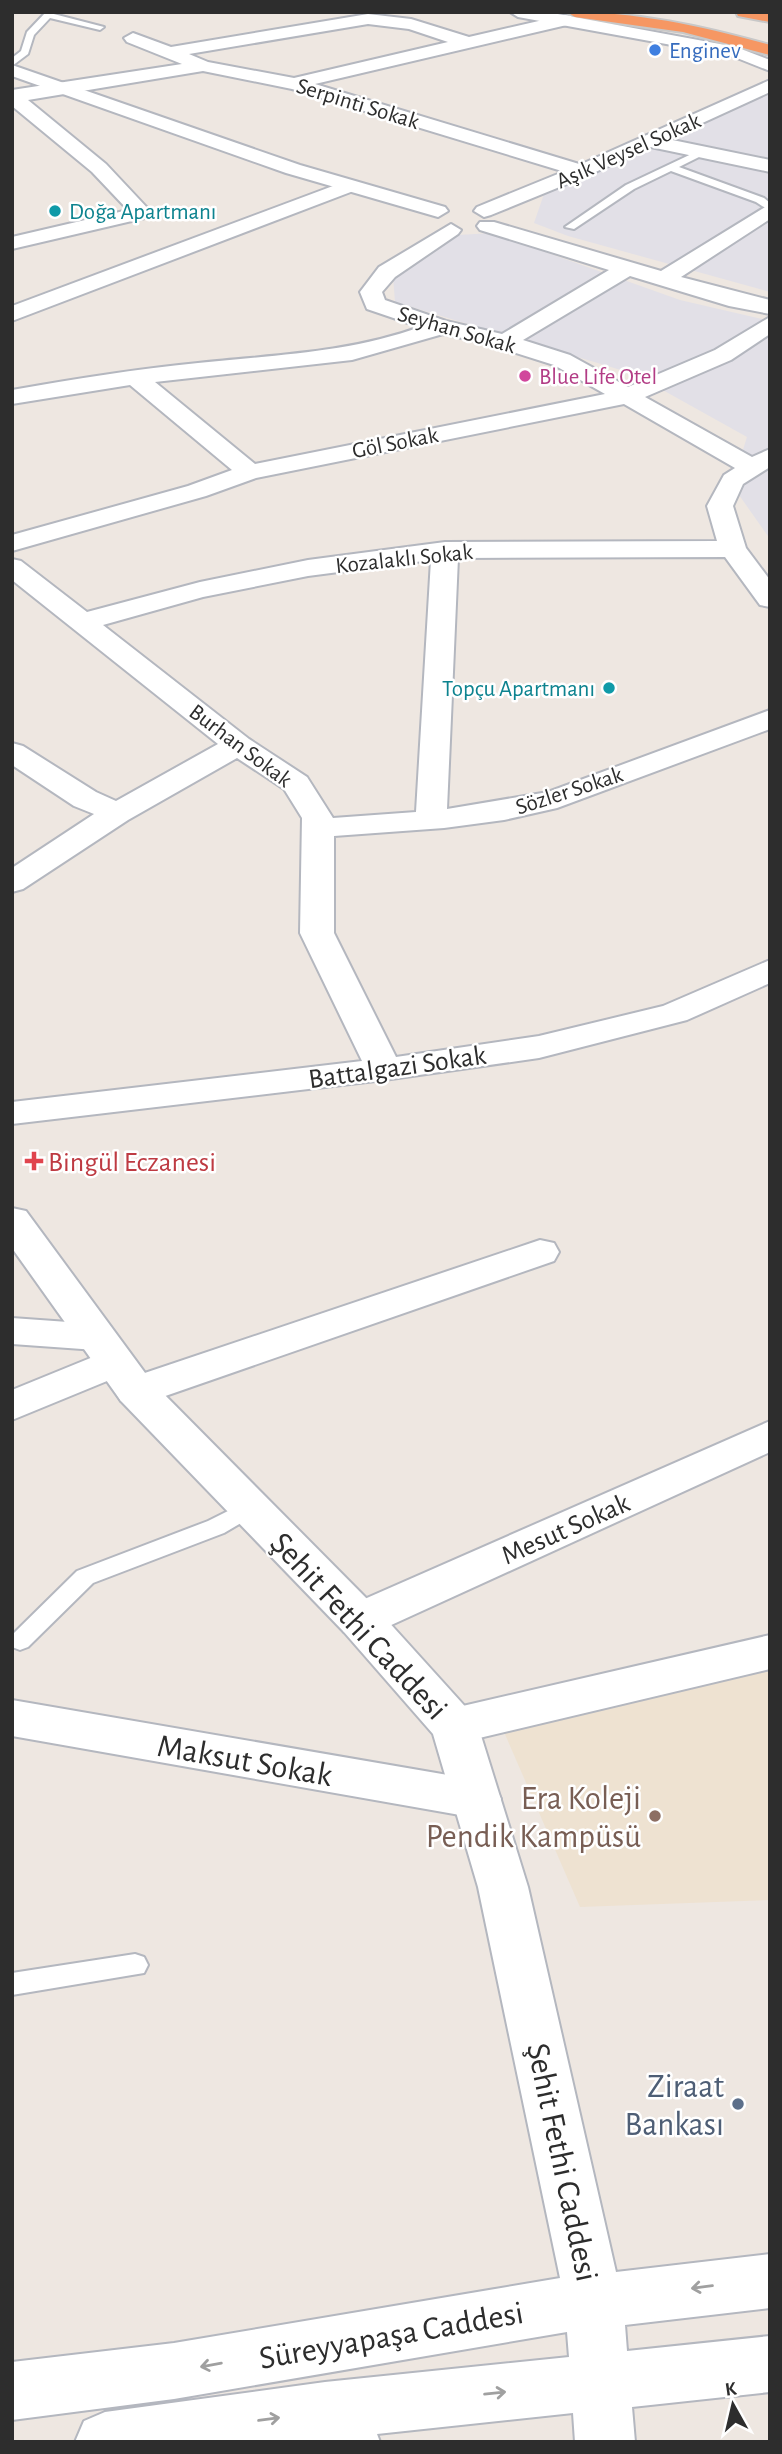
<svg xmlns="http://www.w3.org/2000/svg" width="782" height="2454" font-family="'Alegreya Sans',sans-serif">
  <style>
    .industrial { fill: #e2e0e7 }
    .education { fill: #eee2d1 }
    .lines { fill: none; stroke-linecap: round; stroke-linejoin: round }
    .lane-casing { stroke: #b4b7bf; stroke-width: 4 }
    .street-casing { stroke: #b4b7bf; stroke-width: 4 }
    .secondary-casing { stroke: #b4b7bf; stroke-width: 4 }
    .highway-casing { stroke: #c8c8c8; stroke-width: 4 }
    .lane { fill: #fff; fill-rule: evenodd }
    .street { fill: #fff; fill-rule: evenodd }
    .secondary { fill: #fff; fill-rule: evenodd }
    .highway { fill: #f69763; fill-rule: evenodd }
    .oneway { stroke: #a0a0a0 }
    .shop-dot { fill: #3f7fe0; stroke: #fff; stroke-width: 2.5 }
    .culture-dot { fill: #0f9aa8; stroke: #fff; stroke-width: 2.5 }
    .hotel-dot { fill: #d1479c; stroke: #fff; stroke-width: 2.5 }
    .health-dot { fill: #e0444e; stroke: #fff; stroke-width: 2.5 }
    .education-dot { fill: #8d6e63; stroke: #fff; stroke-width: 2.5 }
    .service-dot { fill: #5c6f8a; stroke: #fff; stroke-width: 2.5 }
    .labels { text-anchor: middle; stroke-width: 5; stroke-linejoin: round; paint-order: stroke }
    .far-shop-label { font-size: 23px; fill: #366cbe; stroke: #fff; text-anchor: start }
    .far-street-label { font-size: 23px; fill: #2d2d2d; stroke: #fff }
    .far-culture-label { font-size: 23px; fill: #0d838f; stroke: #fff; text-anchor: start }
    .far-hotel-label { font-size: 23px; fill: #b23c85; stroke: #fff; text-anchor: start }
    .street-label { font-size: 28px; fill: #2d2d2d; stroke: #fff }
    .health-label { font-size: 28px; fill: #be3a42; stroke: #fff; text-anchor: start }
    .near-street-label { font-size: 33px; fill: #2d2d2d; stroke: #fff }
    .near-education-label { font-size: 33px; fill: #785e54; stroke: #fff; text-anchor: end }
    .near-service-label { font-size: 33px; fill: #4e5e75; stroke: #fff; text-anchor: end }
  </style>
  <rect width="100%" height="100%" fill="#eee7e1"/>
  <g class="industrial">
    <polygon points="770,91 770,292 568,236 534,223 544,194"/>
    <polygon points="492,233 680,300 770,321 770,539 732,485 747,437 634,374 395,302 393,276 458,235"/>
  </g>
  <polygon class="education" points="770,1668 770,1900 580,1907 504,1732"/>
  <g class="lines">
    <defs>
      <g id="lane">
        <polygon points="46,12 104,27 100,30 50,18 34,35 28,54 12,66 12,58 21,51 27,32"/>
        <polygon points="702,149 705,154 679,167 764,198 770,203 770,211 756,202 671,171 634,189 574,229 565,227 626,185"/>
        <polygon points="250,1500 258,1503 261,1508 258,1513 224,1533 93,1583 28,1647 20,1650 12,1647 12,1635 77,1571 208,1521"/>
        <polygon points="135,1954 144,1957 148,1965 144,1973 12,1995 12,1973"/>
      </g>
      <g id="street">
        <path d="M 368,14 L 411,19 L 469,37 L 565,15 L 571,16 L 573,20 L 571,24 L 315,84 L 589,167 L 592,171 L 589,175 L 575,175 L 292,89 L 203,71 L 28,100 L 106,164 L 152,213 L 149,217 L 12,249 L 12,237 L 128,210 L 92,172 L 12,106 L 12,90 L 182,64 L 127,42 L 124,38 L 133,33 L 171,47 ZM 368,24 L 409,29 L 448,42 L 294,78 L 208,62 L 189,54 Z"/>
        <polygon points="648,135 770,160 770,172 641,145 638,141"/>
        <polygon points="349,180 356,182 359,186 356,190 12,321 12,306"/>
        <path d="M 770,204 L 770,219 L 681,277 L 770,300 L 770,314 L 729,306 L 630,276 L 523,340 L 570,355 L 628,387 L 715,350 L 770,317 L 770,334 L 731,360 L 645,397 L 752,457 L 770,449 L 770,467 L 743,484 L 733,506 L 746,548 L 770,580 L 770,607 L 760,605 L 725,557 L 458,558 L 447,809 L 548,792 L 770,710 L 770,729 L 557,808 L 504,820 L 444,828 L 334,836 L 334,933 L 396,1057 L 539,1036 L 663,1006 L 770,960 L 770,983 L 687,1020 L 539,1058 L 384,1080 L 12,1124 L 12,1102 L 362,1061 L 300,933 L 302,818 L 284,789 L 237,758 L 128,820 L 23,889 L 12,892 L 12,868 L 94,814 L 74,806 L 12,765 L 12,743 L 23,746 L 96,792 L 116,801 L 218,744 L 12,580 L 12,559 L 21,561 L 87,612 L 200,582 L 308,560 L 445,542 L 717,541 L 707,506 L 724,475 L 735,468 L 624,404 L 256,478 L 206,496 L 12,551 L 12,535 L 188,486 L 232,470 L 130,385 L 12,404 L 12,390 C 74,379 136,369 198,363 C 272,355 349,353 420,327 L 367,309 L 360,292 L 379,267 L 451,224 L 461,230 L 458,234 L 395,277 L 382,292 L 385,300 L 446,321 L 502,334 L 609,270 L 480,230 L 477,226 L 480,222 L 494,222 L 661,271 ZM 443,334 L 481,342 L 554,365 L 605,394 L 255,464 L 155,382 L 352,360 ZM 431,560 L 416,812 L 333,818 L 307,777 L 249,739 L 103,625 L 203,597 L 308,576 Z"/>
        <polygon points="540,1240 554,1243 559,1252 554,1261 151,1401 136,1405 121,1401 115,1391 121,1381"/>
        <polygon points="12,1318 96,1324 110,1328 116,1337 110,1346 96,1350 12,1344"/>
        <polygon points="115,1348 129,1352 135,1362 129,1372 12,1420 12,1390"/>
        <polygon points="770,1421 770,1452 376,1632 360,1637 344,1632 337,1620 344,1608"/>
        <polygon points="770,1635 770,1669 454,1744 437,1739 430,1726 437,1713 454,1708"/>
        <polygon points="12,1700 477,1780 494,1785 501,1799 494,1813 477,1818 12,1736"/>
      </g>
      <g id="secondary">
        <polygon points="510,12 547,12 736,47 770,60 770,71 732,56 518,17"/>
        <polygon points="12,65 300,165 445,207 448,211 438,217 286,173 12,76"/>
        <polygon points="770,80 770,92 589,175 491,215 484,217 474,211 477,207 575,167"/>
        <polygon points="12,1208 26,1211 151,1381 376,1608 471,1713 478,1726 528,1887 616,2272 770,2254 770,2308 625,2325 627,2351 770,2336 770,2392 632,2407 635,2442 575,2442 573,2413 377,2434 380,2442 75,2442 84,2421 105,2412 325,2382 569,2357 567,2332 174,2399 12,2420 12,2362 174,2343 560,2278 478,1887 433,1734 344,1632 121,1401 12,1248"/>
      </g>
      <g id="highway">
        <path d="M 567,12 C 638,12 702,26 770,45 L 770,55 L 683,32 L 575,17 Z"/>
        <polygon points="736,12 770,12 770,22 738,16"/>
      </g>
    </defs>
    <use href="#lane" class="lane-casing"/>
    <use href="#street" class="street-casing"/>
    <use href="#secondary" class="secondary-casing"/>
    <use href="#highway" class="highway-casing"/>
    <use href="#lane" class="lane"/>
    <use href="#street" class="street"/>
    <use href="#secondary" class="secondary"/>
    <use href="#highway" class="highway"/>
  </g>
  <defs><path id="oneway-shaft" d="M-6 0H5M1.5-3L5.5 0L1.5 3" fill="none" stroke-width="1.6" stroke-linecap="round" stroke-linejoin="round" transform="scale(1.75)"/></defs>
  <g class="oneway">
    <use href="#oneway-shaft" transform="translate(702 2287) rotate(173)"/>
    <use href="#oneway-shaft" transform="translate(211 2365) rotate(170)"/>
    <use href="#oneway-shaft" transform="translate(495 2393) rotate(-6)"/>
    <use href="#oneway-shaft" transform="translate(269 2419) rotate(-8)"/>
  </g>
  <circle class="shop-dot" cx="655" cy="50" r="7"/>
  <g class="culture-dot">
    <circle cx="55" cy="211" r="7"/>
    <circle cx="609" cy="688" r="7"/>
  </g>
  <circle class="hotel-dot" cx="525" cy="376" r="7"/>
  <path class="health-dot" d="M30.5 1150.5h7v7h7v7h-7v7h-7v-7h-7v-7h7z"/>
  <circle class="education-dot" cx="655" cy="1816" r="7"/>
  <circle class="service-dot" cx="738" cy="2104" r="7"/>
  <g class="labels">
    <g class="far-shop-label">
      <text x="669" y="58">Enginev</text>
    </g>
    <g class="far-street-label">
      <text transform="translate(358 103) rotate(17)" y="8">Serpinti Sokak</text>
      <text transform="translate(628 150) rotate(-24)" y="8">Aşık Veysel Sokak</text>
      <text transform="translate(457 329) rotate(16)" y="8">Seyhan Sokak</text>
      <text transform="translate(395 442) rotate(-11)" y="8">Göl Sokak</text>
      <text transform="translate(404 558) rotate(-6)" y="8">Kozalaklı Sokak</text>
      <text transform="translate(241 745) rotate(37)" y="8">Burhan Sokak</text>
      <text transform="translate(569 790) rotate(-18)" y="8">Sözler Sokak</text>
    </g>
    <g class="far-culture-label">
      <text x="69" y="219">Doğa Apartmanı</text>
      <text x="595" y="696" text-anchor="end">Topçu Apartmanı</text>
    </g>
    <g class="far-hotel-label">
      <text x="539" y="384">Blue Life Otel</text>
    </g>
    <g class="street-label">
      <text transform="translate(397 1066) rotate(-8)" y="10">Battalgazi Sokak</text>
      <text transform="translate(565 1528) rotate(-24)" y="10">Mesut Sokak</text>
    </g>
    <g class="health-label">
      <text x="48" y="1171">Bingül Eczanesi</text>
    </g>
    <g class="near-street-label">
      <text transform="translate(360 1625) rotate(47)" y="12">Şehit Fethi Caddesi</text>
      <text transform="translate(245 1759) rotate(10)" y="12">Maksut Sokak</text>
      <text transform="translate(564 2162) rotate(78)" y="12">Şehit Fethi Caddesi</text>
      <text transform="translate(391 2334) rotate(-10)" y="12">Süreyyapaşa Caddesi</text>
    </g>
    <g class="near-education-label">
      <text x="641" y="1809">Era Koleji<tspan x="641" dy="38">Pendik Kampüsü</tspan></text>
    </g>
    <g class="near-service-label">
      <text x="724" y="2097">Ziraat<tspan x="724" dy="38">Bankası</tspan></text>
    </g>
  </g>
  <rect width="782" height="2454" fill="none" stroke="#2d2d2d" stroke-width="28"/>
  <g transform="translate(733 2405) rotate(352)" stroke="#ffffff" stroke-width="5" paint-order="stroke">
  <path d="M0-5L12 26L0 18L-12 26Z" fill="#2d2d2d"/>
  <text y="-10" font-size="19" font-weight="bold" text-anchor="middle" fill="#2d2d2d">K</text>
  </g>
</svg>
